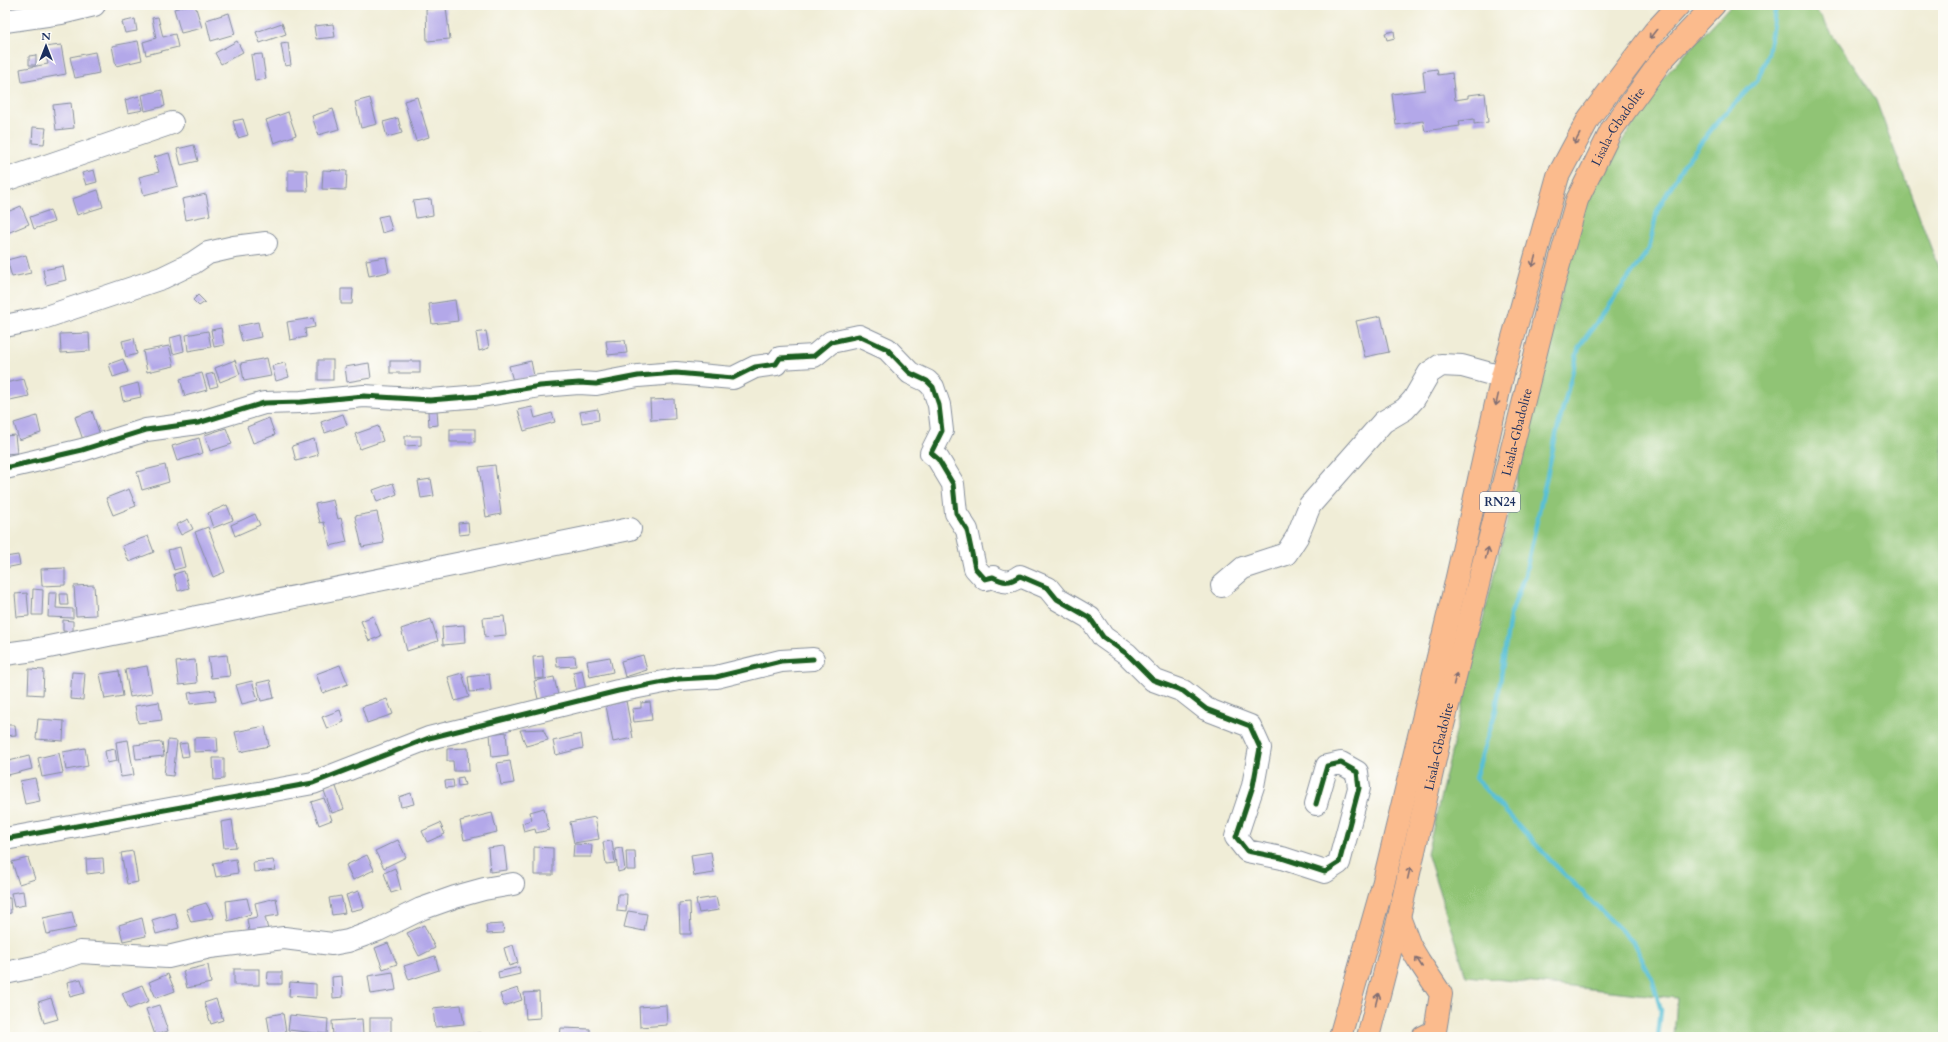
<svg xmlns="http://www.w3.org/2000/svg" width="1948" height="1042" font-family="Cardo,serif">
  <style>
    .green { fill: #90c475; stroke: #567a6a }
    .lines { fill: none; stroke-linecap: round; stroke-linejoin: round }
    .stream { stroke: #59c0d6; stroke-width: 4.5 }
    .building { fill: #b3a8e9 }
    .minor-casing { stroke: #868e9a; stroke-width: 24 }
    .major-casing { stroke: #868e9a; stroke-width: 24 }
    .minor { stroke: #fff; stroke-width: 22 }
    .major { stroke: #fbbb8d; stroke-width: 22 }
    .cycleway-casing { stroke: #fdfcf7; stroke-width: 8 }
    .cycleway { stroke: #1b5e20; stroke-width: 5 }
    .oneway { stroke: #806e73 }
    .labels { text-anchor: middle; stroke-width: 3; stroke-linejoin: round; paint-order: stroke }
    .shield { fill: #fdfcf7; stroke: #5f6c8c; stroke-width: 1 }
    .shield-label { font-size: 12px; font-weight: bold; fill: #1b2f5e }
    .street-label { font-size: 13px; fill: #1b2f5e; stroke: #fdfcf7 }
  </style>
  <rect width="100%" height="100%" fill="#fdfcf7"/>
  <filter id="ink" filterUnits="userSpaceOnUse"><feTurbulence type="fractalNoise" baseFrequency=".025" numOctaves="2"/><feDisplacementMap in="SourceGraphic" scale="8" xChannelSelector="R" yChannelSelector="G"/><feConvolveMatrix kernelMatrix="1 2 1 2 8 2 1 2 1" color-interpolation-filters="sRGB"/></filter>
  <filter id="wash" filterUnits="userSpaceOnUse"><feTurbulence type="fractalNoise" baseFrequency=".012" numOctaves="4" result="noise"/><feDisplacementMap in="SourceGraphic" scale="16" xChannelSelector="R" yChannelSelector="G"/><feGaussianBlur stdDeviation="0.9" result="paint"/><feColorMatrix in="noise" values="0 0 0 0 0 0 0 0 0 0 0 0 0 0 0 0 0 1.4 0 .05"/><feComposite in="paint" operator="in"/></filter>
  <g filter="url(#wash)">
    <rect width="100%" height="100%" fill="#f0edd7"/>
    <polygon class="green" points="1731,5 1813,5 1875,98 1943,280 1943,1037 1674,1037 1677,998 1466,976 1427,853 1584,201 1662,79"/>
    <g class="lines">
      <polyline class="stream" points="1658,1037 1661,1010 1652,979 1633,942 1552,862 1475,778 1496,710 1510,616 1525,575 1556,435 1579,347 1649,249 1657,211 1684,164 1719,120 1758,79 1768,53 1776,6 1775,5"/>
    </g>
    <g id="blocks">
      <g class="building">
        <polygon points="188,5 195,5 202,28 181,33 174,9"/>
        <polygon points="446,8 450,39 427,41 426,9"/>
        <polygon points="229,13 235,34 211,41 206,20"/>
        <polygon points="158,17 163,37 175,34 178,47 146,55 143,42 156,38 152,18"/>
        <polygon points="135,19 137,31 125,33 122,22"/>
        <polygon points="282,23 286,34 260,43 256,32"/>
        <polygon points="333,24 335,37 316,39 314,26"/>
        <polygon points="1394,31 1395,38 1387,40 1385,33"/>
        <polygon points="138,41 142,60 116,66 112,46"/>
        <polygon points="237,41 243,52 221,64 215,53"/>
        <polygon points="288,43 291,65 285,66 281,44"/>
        <polygon points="61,45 66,74 22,82 20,69 48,64 44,47"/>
        <polygon points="95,52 99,73 75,78 70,57"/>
        <polygon points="262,54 266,79 255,81 251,55"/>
        <polygon points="36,55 36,65 29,65 29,56"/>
        <polygon points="1437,69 1438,75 1452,73 1455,100 1468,98 1468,95 1485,93 1488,122 1474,124 1474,119 1459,121 1460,126 1425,131 1423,121 1396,125 1392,94 1425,90 1423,71"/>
        <polygon points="162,90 165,106 145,111 142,95"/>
        <polygon points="139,96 143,110 128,113 125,100"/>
        <polygon points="417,97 429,137 416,141 404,101"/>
        <polygon points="370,98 377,124 361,128 355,102"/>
        <polygon points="71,103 74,128 56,130 53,105"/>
        <polygon points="333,109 339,129 318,135 312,116"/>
        <polygon points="288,112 296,135 274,143 266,120"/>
        <polygon points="398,118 402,133 387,137 383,122"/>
        <polygon points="243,119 248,135 238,138 233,121"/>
        <polygon points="33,127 46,128 44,144 32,143"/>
        <polygon points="194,145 198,161 181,165 177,149"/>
        <polygon points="169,153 178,186 144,195 139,177 159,172 154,157"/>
        <polygon points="94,170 97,182 86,185 82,173"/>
        <polygon points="288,170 307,170 308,191 288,191"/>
        <polygon points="323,170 347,171 346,190 322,189"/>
        <polygon points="98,190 103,207 77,215 72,199"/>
        <polygon points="206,194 210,215 186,220 182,199"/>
        <polygon points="431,199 433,215 416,218 413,201"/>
        <polygon points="21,206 29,224 5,234 5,213"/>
        <polygon points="50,210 54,222 34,229 30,217"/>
        <polygon points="388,215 392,230 382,233 378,217"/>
        <polygon points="26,255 31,273 12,277 7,260"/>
        <polygon points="386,257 389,272 369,276 366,260"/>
        <polygon points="63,266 66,280 46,285 43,270"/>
        <polygon points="341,289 353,289 352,304 341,304"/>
        <polygon points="198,295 205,302 199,306 193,300"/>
        <polygon points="455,300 458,321 432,324 429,304"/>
        <polygon points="1381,316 1389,352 1365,357 1356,321"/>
        <polygon points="313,318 315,327 305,329 306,337 290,340 287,322"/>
        <polygon points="258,322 261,337 242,341 238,326"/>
        <polygon points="221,328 224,345 214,347 211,330"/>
        <polygon points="208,331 211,347 188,351 186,335"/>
        <polygon points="486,331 489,348 479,351 476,333"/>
        <polygon points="89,333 90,351 61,353 60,334"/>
        <polygon points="181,335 184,351 173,354 170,338"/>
        <polygon points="134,338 137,354 126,357 122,341"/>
        <polygon points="625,340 627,353 608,355 606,341"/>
        <polygon points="169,346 174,366 147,372 143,351"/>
        <polygon points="267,358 271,376 244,381 241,363"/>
        <polygon points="123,359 128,372 113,377 109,364"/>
        <polygon points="235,360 240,374 220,382 215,368"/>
        <rect x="318" y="360" width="15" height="20"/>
        <rect x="390" y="361" width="30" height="12"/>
        <polygon points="531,361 534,376 513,381 509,366"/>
        <polygon points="285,363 289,377 276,381 272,366"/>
        <polygon points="369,363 371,378 347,382 345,367"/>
        <polygon points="202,373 207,390 185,396 180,379"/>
        <polygon points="214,373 218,386 210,388 206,375"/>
        <polygon points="24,379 29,396 5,401 5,383"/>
        <polygon points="138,383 141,397 123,401 120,388"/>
        <polygon points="674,399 675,419 651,420 650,400"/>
        <polygon points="532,407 535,418 552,413 555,422 524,431 518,410"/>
        <polygon points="598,409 599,420 582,423 580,412"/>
        <polygon points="437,410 438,425 429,426 428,411"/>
        <polygon points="92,411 100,435 83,440 75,417"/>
        <polygon points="343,414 347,425 325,433 321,422"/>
        <polygon points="37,416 41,433 19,440 14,423"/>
        <polygon points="269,418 275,435 253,443 247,427"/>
        <polygon points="378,426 383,441 360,449 355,434"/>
        <polygon points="226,428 232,444 210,451 205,435"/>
        <rect x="450" y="429" width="25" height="13"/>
        <polygon points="15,435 17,453 5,454 5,436"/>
        <polygon points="405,436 421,436 421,445 405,446"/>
        <polygon points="199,438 203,453 177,461 172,446"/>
        <polygon points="314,439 318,455 296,461 292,446"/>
        <polygon points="165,465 169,482 142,490 137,472"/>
        <polygon points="495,465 501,514 486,517 479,467"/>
        <polygon points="431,479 434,496 421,498 418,481"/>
        <polygon points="393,483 397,494 377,502 373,490"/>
        <polygon points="129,489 136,506 113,515 106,498"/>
        <polygon points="333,500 338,519 341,518 347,542 330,546 324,522 320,523 315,504"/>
        <polygon points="227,505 233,520 213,528 208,513"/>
        <polygon points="377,512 384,543 362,547 355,516"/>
        <polygon points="255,514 260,525 235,536 231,525"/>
        <polygon points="188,519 193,529 181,535 176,525"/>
        <polygon points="468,522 469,534 459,535 458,523"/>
        <polygon points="208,527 225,572 213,577 195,532"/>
        <polygon points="148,536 154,552 129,562 122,546"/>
        <polygon points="180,547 185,567 174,570 168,550"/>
        <polygon points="18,555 20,565 5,568 5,557"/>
        <polygon points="65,568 65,585 42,586 41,569"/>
        <polygon points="184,571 189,588 178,591 174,574"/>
        <polygon points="94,585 96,615 76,616 74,586"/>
        <polygon points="33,589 43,590 42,615 32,615"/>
        <polygon points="27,593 29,616 17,617 15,594"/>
        <polygon points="49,593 57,593 56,608 73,609 73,618 48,617"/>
        <polygon points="60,594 67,594 68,605 61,605"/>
        <polygon points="373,616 381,636 369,641 361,621"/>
        <polygon points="504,616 506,635 485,637 483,618"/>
        <polygon points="431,619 438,641 407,651 401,629"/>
        <polygon points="63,620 73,621 73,632 63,631"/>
        <polygon points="464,625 465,643 443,645 442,627"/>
        <polygon points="227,655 230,676 211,678 208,657"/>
        <polygon points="643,655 647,670 625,677 621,661"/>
        <polygon points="543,656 544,678 535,679 533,657"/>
        <polygon points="575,656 576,666 557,667 556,657"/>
        <polygon points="610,657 613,672 590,677 587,661"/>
        <polygon points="195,660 197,683 179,685 176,662"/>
        <polygon points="340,665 348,684 323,693 316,674"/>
        <polygon points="147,666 152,693 130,697 125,670"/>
        <polygon points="29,669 44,670 43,695 28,694"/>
        <polygon points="582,670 586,691 577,693 573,672"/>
        <polygon points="119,671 123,696 105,699 100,674"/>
        <polygon points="72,672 85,673 83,700 70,699"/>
        <polygon points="462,673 469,697 455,701 448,677"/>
        <polygon points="489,674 491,690 470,692 468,677"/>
        <polygon points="554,677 558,695 538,699 534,681"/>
        <polygon points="270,680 274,698 261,701 257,683"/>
        <polygon points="252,681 258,700 242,704 236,685"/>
        <polygon points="215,690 216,701 190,704 188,693"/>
        <polygon points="387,699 393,714 367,723 362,707"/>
        <polygon points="626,701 633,738 613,742 606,706"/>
        <polygon points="159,702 162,720 138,723 135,706"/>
        <polygon points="650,702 652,720 634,722 632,709 641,708 641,703"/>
        <polygon points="340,710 344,722 327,729 322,717"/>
        <polygon points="38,719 64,721 63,741 36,739"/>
        <polygon points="5,725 15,725 16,735 5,736"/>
        <polygon points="265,726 269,746 240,752 235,732"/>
        <polygon points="543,729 548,740 526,746 520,730"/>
        <polygon points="506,732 508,755 492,757 490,734"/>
        <polygon points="581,734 583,748 556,755 553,741"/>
        <polygon points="217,737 218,751 194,752 194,738"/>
        <polygon points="128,740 134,775 121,777 116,742"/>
        <polygon points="168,740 177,741 173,776 164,775"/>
        <polygon points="162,742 164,756 136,759 134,745"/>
        <polygon points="187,743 189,756 182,757 179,744"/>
        <polygon points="85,748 88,766 66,770 63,752"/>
        <polygon points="468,748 469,771 454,771 453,761 447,761 447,749"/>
        <polygon points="115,749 117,761 107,763 105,751"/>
        <polygon points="59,753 63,773 42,777 38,758"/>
        <polygon points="29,756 32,769 8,775 5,762"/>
        <polygon points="213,758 224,758 224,779 214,780"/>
        <polygon points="510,761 514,783 501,785 497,763"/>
        <polygon points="463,777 465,785 458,786 457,778"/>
        <polygon points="35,778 40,801 25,804 20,781"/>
        <polygon points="453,780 454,787 446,788 445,781"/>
        <polygon points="335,784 344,809 332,813 323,788"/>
        <polygon points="411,793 414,804 401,807 399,797"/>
        <polygon points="324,798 332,820 319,825 311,802"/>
        <polygon points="544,808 549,830 536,833 535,829 524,832 522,823 532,820 530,812"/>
        <polygon points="492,813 497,832 464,840 460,821"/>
        <polygon points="595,817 599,839 574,843 570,822"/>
        <polygon points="232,820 236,847 224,848 221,822"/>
        <polygon points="440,823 445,834 427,842 422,831"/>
        <polygon points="398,840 406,857 384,868 375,851"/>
        <polygon points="612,841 615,863 606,864 603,842"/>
        <polygon points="574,844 592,845 591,857 573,857"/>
        <polygon points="504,846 507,870 490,872 488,848"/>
        <polygon points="534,847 553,848 553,875 534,875"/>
        <polygon points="622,848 625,870 618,872 615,849"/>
        <polygon points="133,851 138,882 127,884 121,853"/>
        <polygon points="626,851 635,851 636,870 627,870"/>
        <polygon points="711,852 714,873 694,876 691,855"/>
        <polygon points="367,855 374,870 353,880 346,865"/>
        <polygon points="28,858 35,879 19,884 12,862"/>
        <polygon points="103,858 104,872 87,874 86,859"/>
        <polygon points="236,859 238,873 216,877 213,863"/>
        <polygon points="273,860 276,870 254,872 253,862"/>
        <polygon points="395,868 401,890 391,893 384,873"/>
        <polygon points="23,891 25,905 14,907 11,893"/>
        <polygon points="359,891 364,908 351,911 346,895"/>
        <polygon points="618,894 627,894 626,912 617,911"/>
        <polygon points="341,896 345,913 332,915 329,898"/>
        <polygon points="716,897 719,910 699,913 696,900"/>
        <polygon points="5,898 10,898 11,913 5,914"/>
        <polygon points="247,898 251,914 228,921 226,901"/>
        <polygon points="276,898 279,915 265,917 269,934 250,937 247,919 258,917 255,903"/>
        <polygon points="690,902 691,934 680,934 679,903"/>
        <polygon points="206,903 214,918 191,922 186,909"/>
        <polygon points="628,911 647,914 644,931 624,927"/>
        <polygon points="72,912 76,928 47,934 43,918"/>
        <polygon points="175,913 179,928 156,934 152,920"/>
        <polygon points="142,918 146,936 123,941 119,925"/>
        <polygon points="503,924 504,933 487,934 486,925"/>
        <polygon points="424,925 435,948 419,956 407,933"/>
        <polygon points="388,943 397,964 383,969 375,948"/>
        <polygon points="513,945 518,963 509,966 504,948"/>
        <polygon points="435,956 439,970 409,980 404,966"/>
        <polygon points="208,965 211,983 187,988 183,971"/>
        <polygon points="519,967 520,974 499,979 498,972"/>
        <rect x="234" y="969" width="25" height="16"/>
        <polygon points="268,972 282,972 282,984 267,984"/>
        <polygon points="393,972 396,990 371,994 368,976"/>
        <polygon points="168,974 175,991 156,998 149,982"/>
        <polygon points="342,976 343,997 333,998 332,977"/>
        <polygon points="81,979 85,993 70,997 67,982"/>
        <polygon points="290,982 316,984 316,998 289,996"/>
        <polygon points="142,985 149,1001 129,1009 122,993"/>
        <polygon points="518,988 522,1000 504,1006 500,994"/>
        <polygon points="539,992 540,1018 526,1019 524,993"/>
        <polygon points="51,998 58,1019 44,1023 38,1002"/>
        <polygon points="216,999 223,1020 211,1024 204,1003"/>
        <polygon points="159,1005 168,1031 155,1035 146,1009"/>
        <polygon points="461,1005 464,1024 435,1027 433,1008"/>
        <polygon points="666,1005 667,1025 640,1027 639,1007"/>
        <polygon points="283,1013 286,1032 270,1035 267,1016"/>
        <polygon points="290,1015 328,1019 327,1034 288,1030"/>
        <rect x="370" y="1018" width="21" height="15"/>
        <polygon points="362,1019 363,1035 333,1037 332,1021"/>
        <polygon points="561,1028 590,1029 590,1037 560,1037"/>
        <polygon points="481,1033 481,1037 470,1037 470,1034"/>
      </g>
    </g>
  </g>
  <g filter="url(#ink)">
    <use href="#blocks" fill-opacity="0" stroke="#868e9a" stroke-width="1"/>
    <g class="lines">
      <defs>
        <g id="minor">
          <polyline points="5,21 61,13 94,5"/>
          <polyline points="5,180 172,123"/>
          <polyline points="5,326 43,318 162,278 193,263 208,253 234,247 266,243"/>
          <path d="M 5,468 L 82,450 L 146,430 L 198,423 L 264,403 L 301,402 L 364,396 L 430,400 L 481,396 L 540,386 L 579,383 L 596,384 L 638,376 L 676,373 L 733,378 L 755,367 L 776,364 L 780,358 L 814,356 L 831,342 L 859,336 L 887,349 L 910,373 L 927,381 L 933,387 L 939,405 L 942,431 L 931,453 L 938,459 L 953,484 L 956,513 L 967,530 L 975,568 L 985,579 L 993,577 C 1004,583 1010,583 1020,576 L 1048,588 L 1057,599 L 1090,618 L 1103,637 L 1127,654 L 1153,680 L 1183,691 L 1206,709 L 1250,726 L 1260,748 L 1253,786 L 1236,837 L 1247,851 L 1282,858 L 1325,872 L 1339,863 L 1359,788 L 1357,772 L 1341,763 L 1327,766 L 1316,804"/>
          <polyline points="1222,586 1243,568 1286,554 1297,537 1310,505 1383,422 1405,409 1414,399 1429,373 1441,365 1462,366 1502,377"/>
          <polyline points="5,654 34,650 630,529"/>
          <polyline points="5,839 313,783 429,738 618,691 679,679 716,677 781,661 813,659"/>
          <polyline points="5,973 39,966 80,952 168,957 210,947 284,938 332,944 348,941 378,930 421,909 455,897 484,889 513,884"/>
        </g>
        <g id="major">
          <polyline points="1399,917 1410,946 1419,961 1441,994 1435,1031 1423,1037"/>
          <polyline points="1340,1037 1383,885 1453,595 1502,377 1558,176 1589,118 1654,32 1679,5"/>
          <path id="s1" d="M 1368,1037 L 1399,917 L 1440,737 L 1549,300 L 1577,200 L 1612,129 L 1661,61 L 1714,5"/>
        </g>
      </defs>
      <use href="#minor" class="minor-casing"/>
      <use href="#major" class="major-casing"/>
      <use href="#minor" class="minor"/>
      <use href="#major" class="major"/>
      <defs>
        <g id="cycleway">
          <path d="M 5,468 L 82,450 L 146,430 L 198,423 L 264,403 L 301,402 L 364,396 L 430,400 L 481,396 L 540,386 L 579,383 L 596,384 L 638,376 L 676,373 L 733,378 L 755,367 L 776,364 L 780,358 L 814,356 L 831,342 L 859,336 L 887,349 L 910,373 L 927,381 L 933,387 L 939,405 L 942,431 L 931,453 L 938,459 L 953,484 L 956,513 L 967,530 L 975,568 L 985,579 L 993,577 C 1004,583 1010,583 1020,576 L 1048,588 L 1057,599 L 1090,618 L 1103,637 L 1127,654 L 1153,680 L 1183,691 L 1206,709 L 1250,726 L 1260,748 L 1253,786 L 1236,837 L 1247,851 L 1282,858 L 1325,872 L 1339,863 L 1359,788 L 1357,772 L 1341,763 L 1327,766 L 1316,804"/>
          <polyline points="5,839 313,783 429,738 618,691 679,679 716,677 781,661 813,659"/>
        </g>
      </defs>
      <use href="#cycleway" class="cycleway-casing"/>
      <use href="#cycleway" class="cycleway"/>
    </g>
    <defs><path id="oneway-shaft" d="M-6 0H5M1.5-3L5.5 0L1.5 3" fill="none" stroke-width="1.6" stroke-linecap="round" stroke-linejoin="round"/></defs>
    <g class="oneway">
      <use href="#oneway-shaft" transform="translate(1653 34) rotate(129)"/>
      <use href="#oneway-shaft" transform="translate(1577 139) rotate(118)"/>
      <use href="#oneway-shaft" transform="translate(1534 261) rotate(106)"/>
      <use href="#oneway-shaft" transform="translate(1497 400) rotate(103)"/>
      <use href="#oneway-shaft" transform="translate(1487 553) rotate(-76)"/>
      <use href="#oneway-shaft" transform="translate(1455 679) rotate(-76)"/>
      <use href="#oneway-shaft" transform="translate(1409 873) rotate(-77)"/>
      <use href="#oneway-shaft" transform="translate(1419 962) rotate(-123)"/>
      <use href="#oneway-shaft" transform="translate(1377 999) rotate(-76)"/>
    </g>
  </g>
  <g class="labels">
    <rect class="shield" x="1480" y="492" width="40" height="20" rx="3"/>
    <g class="shield-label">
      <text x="1500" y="506">RN24</text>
    </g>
    <g class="street-label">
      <text dy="5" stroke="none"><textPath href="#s1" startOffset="947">Lisala-Gbadolite</textPath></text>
      <text dy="5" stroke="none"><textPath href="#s1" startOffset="623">Lisala-Gbadolite</textPath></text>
      <text dy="5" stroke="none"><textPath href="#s1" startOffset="299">Lisala-Gbadolite</textPath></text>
    </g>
  </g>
  <rect width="1948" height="1042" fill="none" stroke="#fdfcf7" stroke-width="20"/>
  <g transform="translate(46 46)" stroke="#fdfcf7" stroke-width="3" paint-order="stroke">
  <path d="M0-3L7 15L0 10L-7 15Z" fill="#1b2f5e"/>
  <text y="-6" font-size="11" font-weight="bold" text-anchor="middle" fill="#1b2f5e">N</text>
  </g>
</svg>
